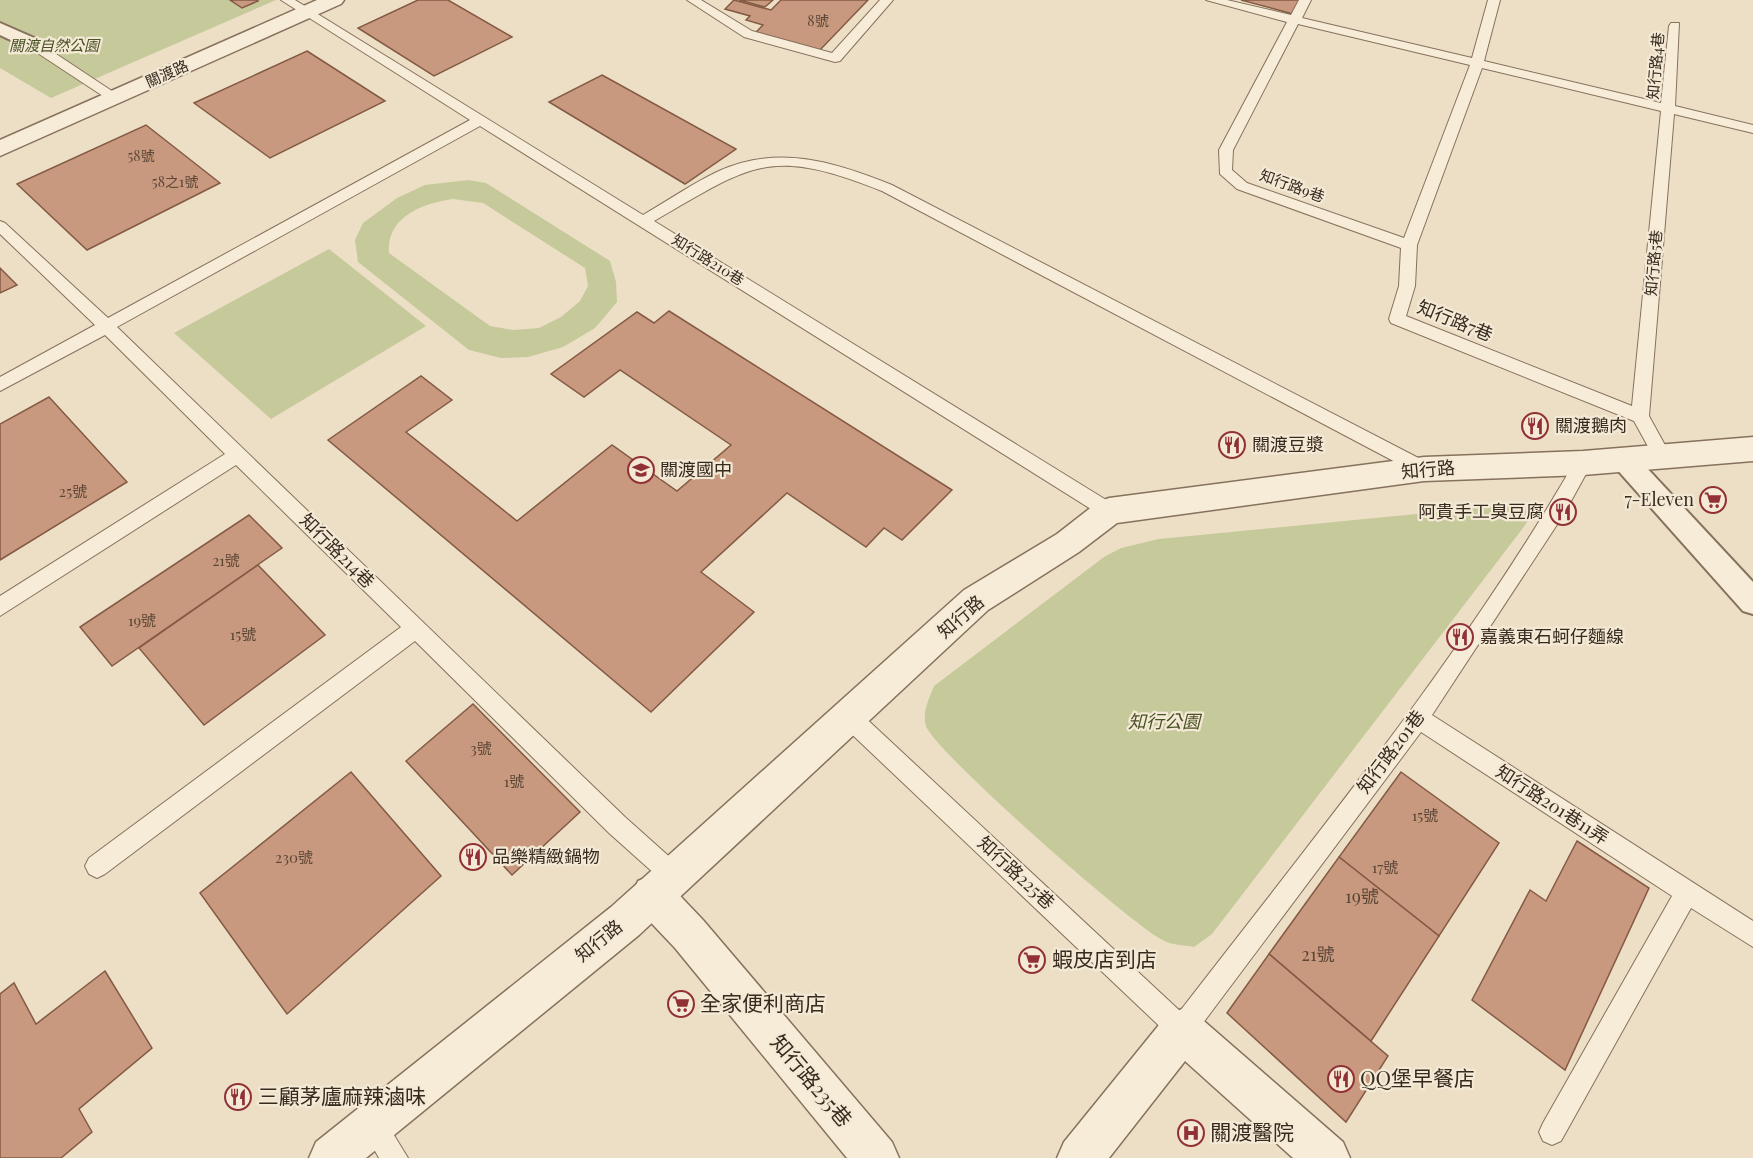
<svg xmlns="http://www.w3.org/2000/svg" width="1753" height="1158" font-family="'Playfair Display','Noto Sans TC',serif">
  <style>
    .green { fill: #c6c99a; fill-rule: evenodd }
    .building { fill: #c8997e; stroke: #845a44; stroke-width: 1.5 }
    .lines { fill: none; stroke-linecap: round; stroke-linejoin: round }
    .service-casing { stroke: #86715d; stroke-width: 2 }
    .pedestrian-casing { stroke: #86715d; stroke-width: 4 }
    .minor-casing { stroke: #86715d; stroke-width: 3 }
    .tertiary-casing { stroke: #86715d; stroke-width: 3 }
    .service { fill: #f7ecd8; fill-rule: evenodd }
    .pedestrian { fill: #f7ecd8; fill-rule: evenodd }
    .minor { fill: #f7ecd8; fill-rule: evenodd }
    .tertiary { fill: #f7ecd8; fill-rule: evenodd }
    .labels { text-anchor: middle; stroke-width: 4.5; stroke-linejoin: round; paint-order: stroke }
    .far-number-label { font-size: 14px; fill: #5b4637 }
    .far-park-label { font-size: 15px; font-style: italic; fill: #495227; stroke: #f3e9d5 }
    .far-street-label { font-size: 15px; fill: #372a1f; stroke: #f3e9d5 }
    .number-label { font-size: 15px; fill: #5b4637 }
    .street-label { font-size: 18px; fill: #372a1f; stroke: #f3e9d5 }
    .poi-label { font-size: 18px; fill: #372a1f; stroke: #f3e9d5; text-anchor: start }
    .park-label { font-size: 18px; font-style: italic; fill: #495227; stroke: #f3e9d5 }
    .near-number-label { font-size: 18px; fill: #5b4637 }
    .near-poi-label { font-size: 21px; fill: #372a1f; stroke: #f3e9d5; text-anchor: start }
    .near-street-label { font-size: 21px; fill: #372a1f; stroke: #f3e9d5 }
  </style>
  <rect width="100%" height="100%" fill="#ecdfc6"/>
  <g class="green">
    <polygon points="0,0 276,0 51,98 0,68"/>
    <path d="M 468,180 L 486,183 L 610,261 L 616,282 L 617,302 L 595,328 L 563,347 L 528,357 L 501,358 L 469,350 L 358,262 L 355,240 L 363,223 L 397,198 L 425,185 ZM 453,199 L 483,203 L 585,268 L 588,286 L 580,301 L 561,317 L 539,328 L 513,330 L 490,326 L 389,253 C 386,217 423,203 453,199 Z"/>
    <polygon points="329,249 426,326 271,419 174,333"/>
    <path d="M 1519,504 L 1531,516 L 1523,528 L 1212,934 L 1194,947 C 1184,945 1171,945 1163,940 C 1133,926 934,751 926,726 C 922,713 929,698 934,686 L 1104,557 L 1121,548 L 1159,539 Z"/>
  </g>
  <g class="building">
    <polygon points="230,0 256,0 258,1 242,8"/>
    <polygon points="418,0 448,0 512,37 434,76 358,28"/>
    <polygon points="734,0 771,10 781,0 868,0 820,50 756,32 763,25 746,20 750,16 725,9"/>
    <polygon points="739,0 773,0 765,7"/>
    <polygon points="1241,0 1300,0 1293,14"/>
    <polygon points="307,51 385,101 270,158 194,103"/>
    <polygon points="602,75 736,149 685,184 549,102"/>
    <polygon points="146,125 220,183 87,250 17,184"/>
    <polygon points="0,268 17,285 0,293"/>
    <polygon points="669,311 952,490 902,540 884,528 866,547 787,493 701,572 754,612 651,712 328,440 421,376 452,400 406,432 517,521 612,445 677,491 731,445 620,370 584,397 551,374 637,312 654,323"/>
    <polygon points="49,397 127,482 0,560 0,424"/>
    <polygon points="249,515 282,548 112,666 80,627"/>
    <polygon points="258,565 325,635 204,725 139,648"/>
    <polygon points="473,704 580,812 512,875 406,761"/>
    <polygon points="351,772 441,876 287,1014 200,893"/>
    <polygon points="1401,772 1499,843 1439,936 1339,857"/>
    <polygon points="1577,841 1649,888 1565,1070 1472,1000 1530,890 1546,901"/>
    <polygon points="1339,857 1439,936 1371,1041 1269,954"/>
    <polygon points="1269,954 1388,1056 1346,1122 1227,1013"/>
    <polygon points="105,971 152,1048 79,1109 92,1132 61,1158 0,1158 0,994 14,983 36,1024"/>
  </g>
  <g class="lines">
    <defs>
      <g id="service">
        <path d="M 281,0 L 295,0 L 643,215 C 669,200 693,183 719,171 C 778,144 835,162 892,185 L 1430,464 L 1433,469 L 1430,474 L 1418,474 L 882,191 C 769,146 753,164 654,221 L 1116,506 L 1118,511 L 1116,516 L 1109,519 L 1102,516 L 480,126 L 117,327 L 625,817 L 682,868 L 686,876 L 682,884 L 674,888 L 666,884 L 609,833 L 415,641 L 105,874 L 97,878 L 89,874 L 85,866 L 89,858 L 401,627 L 236,465 L 0,616 L 0,596 L 225,454 L 105,335 L 0,391 L 0,377 L 95,325 L 0,234 L 0,221 L 5,223 L 108,318 L 470,120 Z"/>
        <polygon points="687,0 701,0 752,31 832,53 880,0 893,0 840,61 835,62 744,37"/>
        <path d="M 1206,0 L 1227,0 L 1291,15 L 1299,0 L 1311,0 L 1302,18 L 1472,58 L 1488,0 L 1500,0 L 1484,61 L 1661,103 L 1669,26 L 1671,23 L 1679,23 L 1675,106 L 1753,125 L 1753,133 L 1674,114 L 1649,416 L 1671,456 L 1668,461 L 1656,461 L 1634,421 L 1391,323 L 1389,319 L 1399,286 L 1401,248 L 1237,189 L 1220,174 L 1219,150 L 1287,22 ZM 1298,24 L 1470,65 L 1404,238 L 1247,183 L 1232,170 L 1233,150 ZM 1482,68 L 1661,111 L 1632,406 L 1406,316 L 1415,286 L 1417,245 Z"/>
        <polygon points="34,41 38,42 121,97 119,100 109,100 30,48 28,45"/>
        <path d="M 1583,456 L 1589,458 L 1592,463 L 1564,514 L 1432,715 L 1753,921 L 1753,947 L 1691,908 L 1561,1141 L 1552,1145 L 1543,1141 L 1539,1132 L 1543,1123 L 1672,896 L 1421,732 L 1191,1039 L 1182,1043 L 1173,1039 L 842,725 L 839,718 L 842,711 L 850,708 L 858,711 L 1180,1011 C 1318,832 1464,655 1577,458 Z"/>
        <polygon points="372,1110 381,1114 408,1158 379,1158 359,1123 363,1114"/>
      </g>
      <g id="pedestrian">
        <polygon points="0,23 41,41 43,45 34,51 0,35"/>
        <polygon points="1623,449 1632,452 1753,582 1753,614 1743,611 1614,466 1610,459 1614,452"/>
      </g>
      <g id="minor">
        <polygon points="317,0 344,0 341,4 0,156 0,140"/>
        <polygon points="652,875 666,881 703,920 892,1142 899,1158 847,1158 675,948 638,909 632,895 638,881"/>
        <polygon points="1182,1009 1197,1015 1343,1142 1350,1158 1293,1158 1185,1061 1109,1158 1057,1158 1064,1142 1167,1015"/>
      </g>
      <polygon id="tertiary" points="1753,437 1753,461 1583,475 1424,481 1117,523 1079,552 988,610 639,935 366,1158 309,1158 316,1142 611,907 964,590 1057,534 1098,502 1109,498 1424,457 1583,451"/>
    </defs>
    <use href="#service" class="service-casing"/>
    <use href="#pedestrian" class="pedestrian-casing"/>
    <use href="#minor" class="minor-casing"/>
    <use href="#tertiary" class="tertiary-casing"/>
    <use href="#service" class="service"/>
    <use href="#pedestrian" class="pedestrian"/>
    <use href="#minor" class="minor"/>
    <use href="#tertiary" class="tertiary"/>
  </g>
  <defs>
    <symbol id="restaurant-ring" viewBox="-11 -11 22 22"><circle r="9.5" fill="#f3e9d5" stroke="#913035" stroke-width="1.5"/><path d="M-5-6h1v4h1v-4h1v4h1v-4h1v5L-1.5 .5V6h-2V.5L-5-1ZM5-6V6H3V1.5H1.5Q1.5-4 5-6Z" fill="#913035"/></symbol>
    <symbol id="school-ring" viewBox="-11 -11 22 22"><circle r="9.5" fill="#f3e9d5" stroke="#913035" stroke-width="1.5"/><path d="M0-5L7-2L0 1L-7-2ZM-4 1L0 2.5L4 1V4Q0 6-4 4Z" fill="#913035"/></symbol>
    <symbol id="supermarket-ring" viewBox="-11 -11 22 22"><circle r="9.5" fill="#f3e9d5" stroke="#913035" stroke-width="1.5"/><path d="M-6-5.5h2.5l.6 2H6L4.5 2H-2.5L-4.4-4H-6ZM-1.5 3.2a1.3 1.3 0 1 0 .1 0ZM3 3.2a1.3 1.3 0 1 0 .1 0Z" fill="#913035"/></symbol>
    <symbol id="hospital-ring" viewBox="-11 -11 22 22"><circle r="9.5" fill="#f3e9d5" stroke="#913035" stroke-width="1.5"/><path d="M-5-5h3v3.5h4V-5h3V5h-3V1.5h-4V5h-3Z" fill="#913035"/></symbol>
  </defs>
  <g fill-rule="evenodd">
    <use href="#restaurant-ring" x="1520" y="411" width="30" height="30"/>
    <use href="#restaurant-ring" x="1217" y="430" width="30" height="30"/>
    <use href="#school-ring" x="626" y="455" width="30" height="30"/>
    <use href="#supermarket-ring" x="1698" y="485" width="30" height="30"/>
    <use href="#restaurant-ring" x="1548" y="497" width="30" height="30"/>
    <use href="#restaurant-ring" x="1445" y="622" width="30" height="30"/>
    <use href="#restaurant-ring" x="458" y="842" width="30" height="30"/>
    <use href="#supermarket-ring" x="1017" y="945" width="30" height="30"/>
    <use href="#supermarket-ring" x="666" y="989" width="30" height="30"/>
    <use href="#restaurant-ring" x="1326" y="1064" width="30" height="30"/>
    <use href="#restaurant-ring" x="223" y="1082" width="30" height="30"/>
    <use href="#hospital-ring" x="1176" y="1118" width="30" height="30"/>
  </g>
  <g class="labels">
    <g class="far-number-label">
      <text x="818" y="26">8號</text>
      <text x="141" y="161">58號</text>
      <text x="175" y="187">58之1號</text>
    </g>
    <g class="far-park-label">
      <text x="54" y="51">關渡自然公園</text>
    </g>
    <g class="far-street-label">
      <text transform="translate(1656 66) rotate(-85)" y="5">知行路4巷</text>
      <text transform="translate(167 74) rotate(-24)" y="5">關渡路</text>
      <text transform="translate(1292 186) rotate(20)" y="5">知行路9巷</text>
      <text transform="translate(708 260) rotate(32)" y="5">知行路210巷</text>
      <text transform="translate(1654 263) rotate(-85)" y="5">知行路5巷</text>
    </g>
    <g class="number-label">
      <text x="73" y="497">25號</text>
      <text x="226" y="566">21號</text>
      <text x="142" y="626">19號</text>
      <text x="243" y="640">15號</text>
      <text x="481" y="754">3號</text>
      <text x="514" y="787">1號</text>
      <text x="1425" y="821">15號</text>
      <text x="294" y="863">230號</text>
      <text x="1385" y="873">17號</text>
    </g>
    <g class="street-label">
      <text transform="translate(1455 321) rotate(22)" y="6">知行路7巷</text>
      <text transform="translate(1428 470) rotate(-5)" y="6">知行路</text>
      <text transform="translate(337 551) rotate(45)" y="6">知行路214巷</text>
      <text transform="translate(961 617) rotate(-41)" y="6">知行路</text>
      <text transform="translate(1391 752) rotate(-53)" y="6">知行路201巷</text>
      <text transform="translate(1552 805) rotate(33)" y="6">知行路201巷11弄</text>
      <text transform="translate(1016 873) rotate(43)" y="6">知行路225巷</text>
      <text transform="translate(599 941) rotate(-39)" y="6">知行路</text>
    </g>
    <g class="poi-label">
      <text x="1555" y="432">關渡鵝肉</text>
      <text x="1252" y="451">關渡豆漿</text>
      <text x="660" y="476">關渡國中</text>
      <text x="1694" y="506" text-anchor="end">7-Eleven</text>
      <text x="1544" y="518" text-anchor="end">阿貴手工臭豆腐</text>
      <text x="1480" y="643">嘉義東石蚵仔麵線</text>
      <text x="492" y="863">品樂精緻鍋物</text>
    </g>
    <g class="park-label">
      <text x="1164" y="728">知行公園</text>
    </g>
    <g class="near-number-label">
      <text x="1362" y="903">19號</text>
      <text x="1318" y="961">21號</text>
    </g>
    <g class="near-poi-label">
      <text x="1052" y="967">蝦皮店到店</text>
      <text x="700" y="1011">全家便利商店</text>
      <text x="1360" y="1086">QQ堡早餐店</text>
      <text x="258" y="1104">三顧茅廬麻辣滷味</text>
      <text x="1210" y="1140">關渡醫院</text>
    </g>
    <g class="near-street-label">
      <text transform="translate(811 1081) rotate(50)" y="7">知行路235巷</text>
    </g>
  </g>
</svg>
